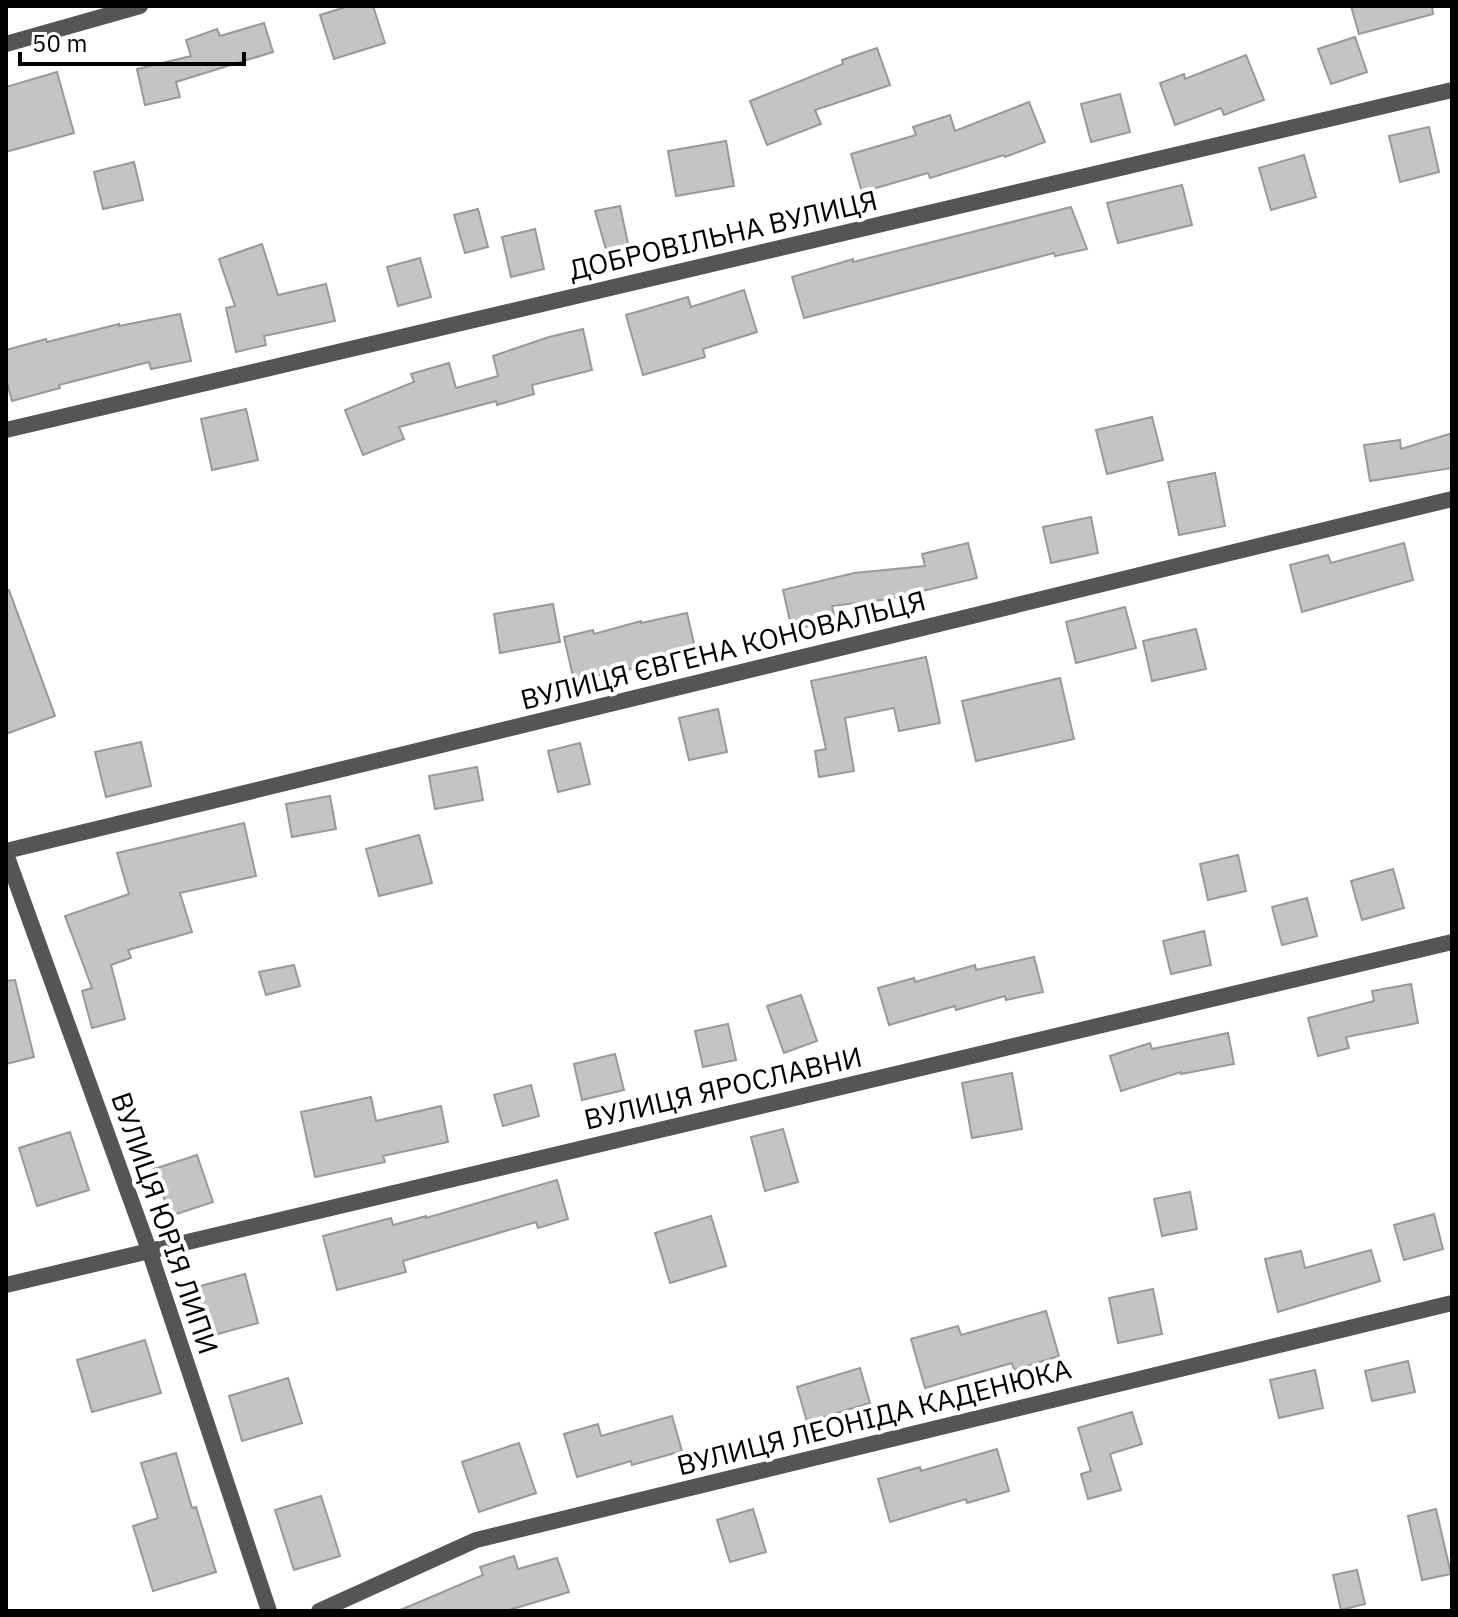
<svg xmlns="http://www.w3.org/2000/svg" width="1458" height="1617" font-family="'IBM Plex Sans',sans-serif">
  <style>
    .building { fill: #c4c4c4; stroke: #999; stroke-width: 2 }
    .lines { fill: none; stroke-linecap: round; stroke-linejoin: round }
    .minor { stroke: #555; stroke-width: 16 }
    .labels { text-anchor: middle; stroke-width: 8; stroke-linejoin: round; paint-order: stroke }
    .street-label { font-size: 28px; fill: #000; stroke: #fff }
  </style>
  <rect width="100%" height="100%" fill="#fff"/>
  <g class="building">
    <polygon points="349,6 373,6 385,43 334,59 320,15"/>
    <polygon points="1351,6 1432,6 1433,14 1359,34"/>
    <polygon points="264,23 273,52 176,82 180,97 145,105 137,69 191,56 186,40 217,29 220,36"/>
    <polygon points="1355,37 1367,72 1331,84 1318,49"/>
    <polygon points="877,48 890,85 815,110 821,124 767,145 750,101 843,64 842,60"/>
    <polygon points="1246,55 1264,100 1224,115 1221,108 1175,125 1160,83 1184,74 1185,79"/>
    <polygon points="57,72 74,133 6,152 6,87"/>
    <polygon points="1120,94 1130,132 1091,142 1081,104"/>
    <polygon points="1029,102 1045,142 1005,157 1004,155 930,178 928,173 862,192 851,154 916,135 913,127 950,115 955,131"/>
    <polygon points="1429,127 1439,172 1400,182 1389,136"/>
    <polygon points="726,141 734,186 676,196 668,151"/>
    <polygon points="1304,155 1316,197 1271,210 1259,168"/>
    <polygon points="134,162 143,200 103,209 94,172"/>
    <polygon points="1182,185 1192,225 1118,243 1107,203"/>
    <polygon points="620,206 629,248 607,253 595,211"/>
    <polygon points="1071,207 1087,249 1055,256 1054,253 804,318 792,277 853,259 853,262"/>
    <polygon points="478,209 488,247 465,253 454,215"/>
    <polygon points="535,229 544,269 511,277 502,237"/>
    <polygon points="262,244 278,295 326,284 335,321 264,336 266,345 236,352 226,308 235,306 219,259"/>
    <polygon points="420,258 431,297 398,306 387,267"/>
    <polygon points="744,290 757,332 703,349 705,357 643,375 626,315 688,297 691,307"/>
    <polygon points="180,314 191,361 151,369 149,362 59,385 60,388 12,401 6,379 6,350 46,339 47,342 119,324 119,326"/>
    <polygon points="583,329 592,370 532,385 534,394 497,405 496,401 399,427 404,439 363,455 345,410 414,382 411,374 449,363 456,388 498,376 493,356 549,337"/>
    <polygon points="246,409 258,460 212,470 201,419"/>
    <polygon points="1152,417 1163,460 1107,474 1096,430"/>
    <polygon points="1452,433 1452,468 1370,481 1364,445 1400,440 1401,449"/>
    <polygon points="1215,473 1225,526 1179,535 1168,482"/>
    <polygon points="1091,517 1098,553 1051,563 1043,527"/>
    <polygon points="968,543 977,578 889,599 832,606 835,620 792,630 783,590 854,573 925,566 922,554"/>
    <polygon points="1404,543 1413,580 1302,612 1290,565 1328,555 1331,563"/>
    <polygon points="9,590 55,716 6,734 6,591"/>
    <polygon points="553,604 560,642 500,653 494,614"/>
    <polygon points="1125,607 1136,648 1076,663 1066,622"/>
    <polygon points="687,613 695,648 651,658 653,662 621,672 620,670 574,681 564,637 593,630 594,634 641,621 641,623"/>
    <polygon points="1196,629 1206,669 1152,681 1143,641"/>
    <polygon points="926,657 940,723 899,731 894,708 845,718 854,771 819,777 815,751 826,749 811,681"/>
    <polygon points="1060,678 1074,739 976,761 962,701"/>
    <polygon points="718,709 727,752 689,760 679,718"/>
    <polygon points="141,742 151,786 106,797 95,752"/>
    <polygon points="580,743 590,784 558,792 548,751"/>
    <polygon points="477,767 483,800 435,809 429,776"/>
    <polygon points="330,796 336,829 292,837 286,804"/>
    <polygon points="244,823 256,876 180,893 192,932 128,950 131,958 111,965 125,1019 92,1028 82,991 92,988 65,916 129,894 117,853"/>
    <polygon points="419,835 432,883 379,896 366,849"/>
    <polygon points="1238,855 1246,891 1208,900 1200,864"/>
    <polygon points="1393,869 1404,908 1362,920 1351,881"/>
    <polygon points="1307,898 1317,936 1282,945 1272,907"/>
    <polygon points="1204,931 1211,965 1171,974 1163,941"/>
    <polygon points="1034,957 1043,992 1006,1000 1005,996 956,1010 955,1006 889,1025 878,988 914,978 915,982 975,965 976,970"/>
    <polygon points="294,965 300,986 266,995 259,972"/>
    <polygon points="15,980 34,1057 6,1064 6,981"/>
    <polygon points="1411,984 1418,1023 1346,1037 1349,1048 1318,1056 1308,1018 1374,1001 1372,991"/>
    <polygon points="801,995 817,1041 784,1053 767,1006"/>
    <polygon points="728,1024 736,1060 703,1067 695,1031"/>
    <polygon points="1228,1033 1234,1064 1181,1074 1181,1072 1121,1091 1110,1056 1150,1043 1152,1049"/>
    <polygon points="615,1054 624,1090 582,1100 574,1064"/>
    <polygon points="1012,1073 1022,1129 972,1138 962,1083"/>
    <polygon points="531,1085 539,1116 503,1126 494,1095"/>
    <polygon points="371,1097 376,1121 441,1106 448,1142 383,1156 385,1162 315,1177 301,1112"/>
    <polygon points="783,1129 798,1182 765,1191 751,1137"/>
    <polygon points="70,1132 89,1190 37,1206 19,1148"/>
    <polygon points="197,1155 213,1202 170,1216 154,1169"/>
    <polygon points="557,1180 568,1219 538,1228 536,1222 403,1261 406,1272 337,1290 323,1236 391,1218 393,1225 426,1216 426,1218"/>
    <polygon points="1190,1192 1197,1229 1162,1236 1154,1199"/>
    <polygon points="1434,1214 1443,1249 1404,1260 1394,1225"/>
    <polygon points="711,1216 726,1266 670,1283 655,1233"/>
    <polygon points="1371,1250 1380,1281 1278,1312 1265,1259 1301,1251 1305,1268"/>
    <polygon points="245,1274 258,1323 207,1337 193,1288"/>
    <polygon points="1153,1289 1162,1334 1118,1343 1109,1298"/>
    <polygon points="1046,1311 1059,1356 1014,1370 1012,1363 925,1388 911,1339 958,1326 961,1335"/>
    <polygon points="145,1340 161,1393 92,1412 77,1360"/>
    <polygon points="1408,1361 1415,1392 1372,1401 1365,1371"/>
    <polygon points="860,1368 870,1403 807,1422 797,1387"/>
    <polygon points="1315,1370 1323,1408 1279,1418 1270,1380"/>
    <polygon points="288,1378 302,1423 242,1441 229,1396"/>
    <polygon points="1132,1412 1142,1444 1110,1454 1121,1490 1088,1499 1081,1474 1091,1471 1078,1428"/>
    <polygon points="672,1416 682,1451 632,1465 631,1461 577,1477 564,1434 598,1424 601,1436"/>
    <polygon points="519,1443 536,1493 479,1512 462,1462"/>
    <polygon points="997,1449 1009,1491 967,1503 966,1499 890,1522 878,1479 920,1467 921,1471"/>
    <polygon points="176,1453 192,1508 196,1507 216,1572 153,1591 133,1526 158,1518 141,1463"/>
    <polygon points="321,1496 340,1556 294,1570 275,1510"/>
    <polygon points="753,1509 766,1552 730,1562 717,1520"/>
    <polygon points="1436,1509 1451,1574 1422,1580 1408,1516"/>
    <polygon points="514,1556 518,1569 557,1558 569,1592 506,1611 398,1611 483,1575 480,1567"/>
    <polygon points="1357,1570 1365,1604 1341,1610 1333,1575"/>
  </g>
  <g class="lines">
    <g class="minor">
      <polyline points="6,44 140,6"/>
      <polyline points="6,430 1452,90"/>
      <polyline points="6,851 1452,499"/>
      <polyline points="6,854 149,1250 269,1611"/>
      <polyline points="6,1285 1452,942"/>
      <polyline points="319,1611 476,1540 1452,1303"/>
    </g>
  </g>
  <g class="labels">
    <g class="street-label">
      <text transform="translate(723 235) rotate(-13)" y="10">ДОБРОВІЛЬНА ВУЛИЦЯ</text>
      <text transform="translate(723 650) rotate(-14)" y="10">ВУЛИЦЯ ЄВГЕНА КОНОВАЛЬЦЯ</text>
      <text transform="translate(723 1088) rotate(-13)" y="10">ВУЛИЦЯ ЯРОСЛАВНИ</text>
      <text transform="translate(165 1223) rotate(71)" y="10">ВУЛИЦЯ ЮРІЯ ЛИПИ</text>
      <text transform="translate(874 1417) rotate(-14)" y="10">ВУЛИЦЯ ЛЕОНІДА КАДЕНЮКА</text>
    </g>
  </g>
  <rect width="1458" height="1617" fill="none" stroke="#000000" stroke-width="16"/>
  <path d="M20 52v12h224v-12" fill="none" stroke="#000000" stroke-width="4"/>
  <text x="32" y="52" font-size="24" fill="#000000" stroke="#ffffff" stroke-width="6" paint-order="stroke">50 m</text>
</svg>
